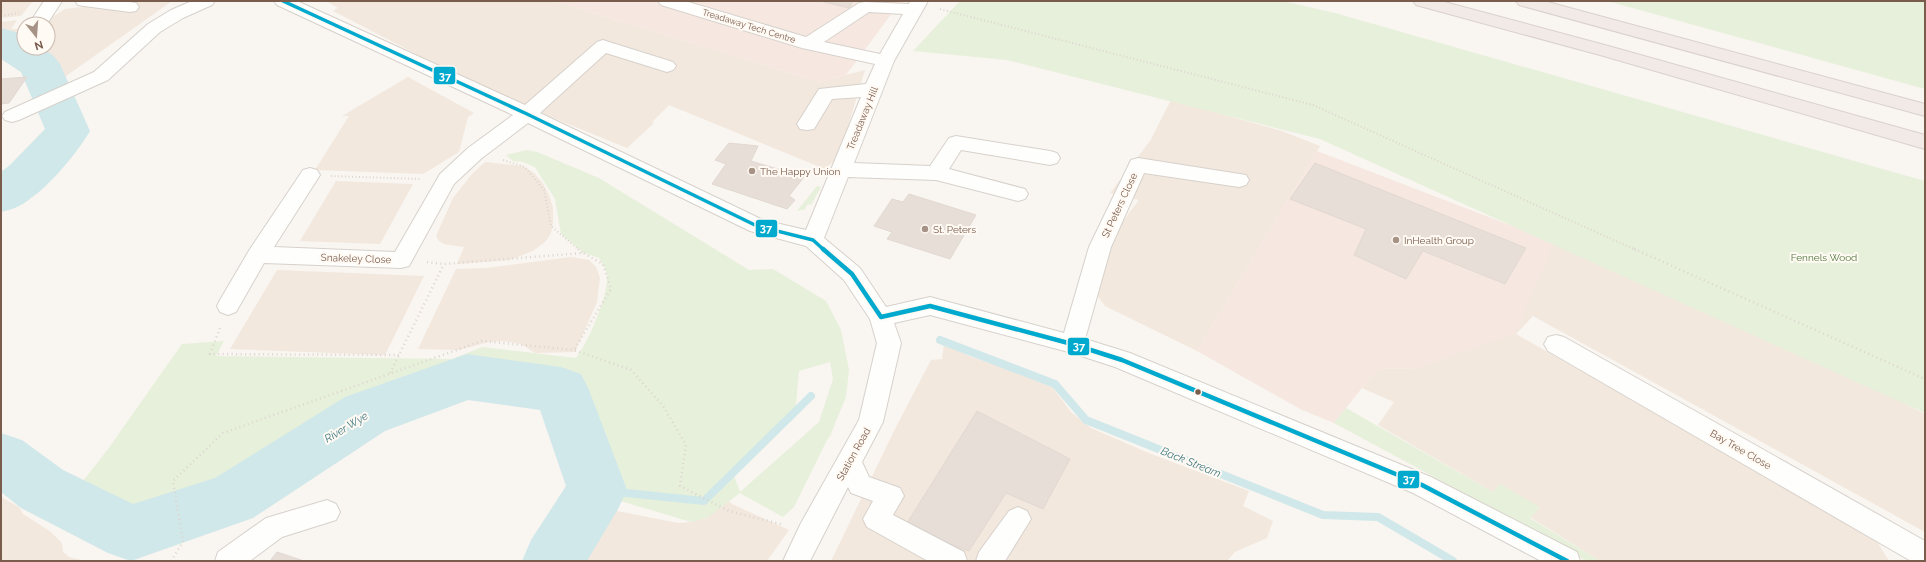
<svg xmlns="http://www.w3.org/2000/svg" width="1926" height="562" font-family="Raleway,sans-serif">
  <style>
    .residential { fill: #f2e8de }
    .commercial { fill: #f6e8e1 }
    .green { fill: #e7f0db; fill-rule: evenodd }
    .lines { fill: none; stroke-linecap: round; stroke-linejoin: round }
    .stream { stroke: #d0e8ea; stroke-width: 8 }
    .river { fill: #d0e8ea; fill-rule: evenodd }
    .building { fill: #e6ded7; stroke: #e2d8d2 }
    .minor-casing { stroke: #d7d1cb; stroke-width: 2 }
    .highway-casing { stroke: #dad1cc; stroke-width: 2 }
    .path-far1 { stroke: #dcd5d0; stroke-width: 2; stroke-dasharray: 1 2.5; stroke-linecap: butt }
    .path { stroke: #dcd5d0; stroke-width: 2.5; stroke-dasharray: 1 3.5; stroke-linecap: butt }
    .minor { fill: #fefefd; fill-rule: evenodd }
    .highway { fill: #f2eae7; fill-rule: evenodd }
    .bus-1-far1-casing { stroke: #fffaf3; stroke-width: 6 }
    .bus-1-casing { stroke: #fffaf3; stroke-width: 8 }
    .bus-1-far1 { stroke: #00a9ce; stroke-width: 3.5 }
    .bus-1 { stroke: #00a9ce; stroke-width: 4.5 }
    .poi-dot { fill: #a69286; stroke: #fffaf3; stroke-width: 1.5 }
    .bus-dot { fill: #7a5c4d; stroke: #fffaf3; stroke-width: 1.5 }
    .labels { text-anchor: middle; stroke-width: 4; stroke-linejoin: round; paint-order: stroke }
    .far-street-label { font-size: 9px; fill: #7a5c4d; stroke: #fffaf3 }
    .street-label { font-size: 10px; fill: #7a5c4d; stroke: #fffaf3 }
    .poi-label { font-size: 10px; fill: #7a5c4d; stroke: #fffaf3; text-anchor: start }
    .park-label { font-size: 10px; fill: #537a41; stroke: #fffaf3 }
    .water-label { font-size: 11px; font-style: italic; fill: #437c86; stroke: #fffaf3 }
    .line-badge { stroke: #fffaf3; stroke-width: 1.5 }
    .badge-label { font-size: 11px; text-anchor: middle; font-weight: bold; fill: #fff }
  </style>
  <rect width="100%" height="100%" fill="#f9f5f0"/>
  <g class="residential">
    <polygon points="1,1 33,1 21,16 1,18"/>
    <polygon points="86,1 172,1 52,86 40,60 1,39 1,22 17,20 11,29 24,29 24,48 48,48 48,38 50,38 47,24 51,18 65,9 82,7"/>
    <polygon points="326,1 554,1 819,82 865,70 839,156 825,169 669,105 652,122 654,123 627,148 551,117 422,57 333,11 338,8"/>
    <polygon points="408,77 474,113 468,117 459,152 423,174 315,170 349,116 342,116"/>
    <polygon points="1171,100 1282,131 1320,146 1197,351 1105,306 1097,295 1114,233 1139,200 1110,193 1150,141"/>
    <polygon points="485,162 523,166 534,173 542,182 549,195 553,208 553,222 551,233 546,241 533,251 510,260 457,264 464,247 444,244 439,241 436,236 453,198 472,174"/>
    <polygon points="336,181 413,184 380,244 300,241"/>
    <polygon points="1554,242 1775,337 1925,414 1925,532 1533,316 1516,334 1876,540 1889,561 1600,561 1530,517 1540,507 1493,492 1378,425 1394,402 1362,388 1379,369 1418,368 1544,263"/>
    <polygon points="571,257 589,260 596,267 600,278 597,302 575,352 535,353 521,344 503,341 489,342 459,350 418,349 456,269 486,268"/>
    <polygon points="277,270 424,276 385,355 230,349"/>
    <polygon points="944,344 969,356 1050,384 1071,412 1091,428 1151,454 1249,491 1243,506 1273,521 1267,538 1235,552 1227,561 831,561 895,429 931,360 942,359"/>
    <polygon points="1,497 19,507 23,514 51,532 62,543 63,552 69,557 85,561 1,561"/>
    <polygon points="728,500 732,504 789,530 767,561 575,561 607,509 678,523 691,522 707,518"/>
  </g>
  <g class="commercial">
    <polygon points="554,1 901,1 846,75 819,82"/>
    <polygon points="1317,151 1554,242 1515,334 1418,368 1379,369 1362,388 1334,423 1302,410 1197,351"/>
  </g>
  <g class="green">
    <polygon points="960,1 1283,1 1335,13 1925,181 1925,413 1320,139 1007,60 913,51"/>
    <polygon points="1607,1 1925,1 1925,89"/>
    <path d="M 527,150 L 537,152 L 599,178 L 749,270 L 773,269 L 826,301 L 841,330 L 849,370 L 846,397 L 830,436 L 827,440 L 794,507 L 783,517 L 740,493 L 707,518 L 691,522 L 614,499 L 613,493 L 607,492 C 607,482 606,471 601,462 C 596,450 570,415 560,407 C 532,383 507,378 471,382 C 376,391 305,454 226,500 C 204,513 181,531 155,532 L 80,517 L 83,481 L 108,449 L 182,344 L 224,341 L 216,356 L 452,359 L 482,347 L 576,358 C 588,343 609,295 607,275 C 606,269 602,263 599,258 L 584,253 L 561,234 L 555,199 L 535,167 L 523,162 L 513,161 L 506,155 ZM 830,362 L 833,379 L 819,422 L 740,492 L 733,473 L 795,415 L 799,371 Z"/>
    <polygon points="817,186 821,187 811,205 808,204 805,208 806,209 797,211"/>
    <polygon points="1346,408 1493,492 1500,484 1540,507 1530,518 1600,561 1586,561 1562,546 1334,423"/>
  </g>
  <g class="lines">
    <g class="stream">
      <polyline points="940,340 1055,384 1086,420 1323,515 1378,517 1453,561"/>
      <polyline points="597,490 704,501 811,396"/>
    </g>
    <g class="river">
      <path d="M 1,28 L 16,32 L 24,37 L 24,48 C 42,48 49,48 60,64 L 90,131 C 75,156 45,192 19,206 C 14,209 7,210 1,212 L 1,172 L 10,165 L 45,129 L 21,72 L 1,59 Z"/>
      <polygon points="467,354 561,367 581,374 589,390 627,490 618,509 587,561 522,561 531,540 566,486 540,410 468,400 385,431 253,518 131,561 108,553 21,508 1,492 1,433 22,440 63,470 133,504 215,478 345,397"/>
    </g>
  </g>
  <g class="building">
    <polygon points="820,1 853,1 849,8"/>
    <polygon points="27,77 9,103 1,104 1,79"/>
    <polygon points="729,143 758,146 751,161 804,177 789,196 795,200 787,209 712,184 726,164 715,160"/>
    <polygon points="1315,163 1526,248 1505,284 1423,251 1406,279 1354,255 1366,229 1290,199"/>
    <polygon points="909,194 976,215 950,259 887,239 892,232 874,226 892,199 903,202"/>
    <polygon points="977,411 1070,459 1043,509 1006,493 969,551 904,528"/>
    <polygon points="277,552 304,561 270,561"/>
  </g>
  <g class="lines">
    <defs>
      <g id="minor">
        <polygon points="44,1 62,1 47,24 29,24"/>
        <polygon points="75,1 123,1 136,3 139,7 136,11 130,12 84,6 78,5"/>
        <polygon points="192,1 215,1 212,5 183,18 160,32 108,80 19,120 12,122 5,120 2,116 5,112 94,72 148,24 171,10"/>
        <path d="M 274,1 L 297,1 L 525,105 L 597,42 L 603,40 L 609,42 L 673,62 L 676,66 L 673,70 L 667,72 L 606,53 L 540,113 L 763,220 L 806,230 L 861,97 L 832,99 L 814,129 L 807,130 L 800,129 L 797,124 L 819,89 L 866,84 L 875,64 L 802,48 L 661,5 L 658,1 L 685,1 L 806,37 L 859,3 L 865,2 L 909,4 L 910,1 L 928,1 L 894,61 L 854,163 L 930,166 L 949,138 L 956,136 L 1050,151 L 1057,153 L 1060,158 L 1057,163 L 1050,165 L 961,150 L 949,169 L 1025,189 L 1028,194 L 1025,199 L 1018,201 L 936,180 L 848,177 L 824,238 L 860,268 L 886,307 L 930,297 L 1064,333 L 1089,247 L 1131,160 L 1138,158 L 1246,175 L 1249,180 L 1246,185 L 1239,187 L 1144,173 L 1111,247 L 1085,339 L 1130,353 L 1431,477 L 1577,552 L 1580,561 L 1541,561 L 1413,493 L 1115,367 L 1072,353 L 930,315 L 894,323 L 901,343 L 883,422 L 862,462 L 869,477 L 900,488 L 904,496 L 893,515 L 964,552 L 967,561 L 928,561 L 867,527 L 863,519 L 873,501 L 851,493 L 848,487 L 810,561 L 783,561 L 801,523 L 859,420 L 877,343 L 870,319 L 844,280 L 806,246 L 750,231 L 528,123 L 482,158 L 454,184 L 409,266 L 401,268 L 264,263 L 236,312 L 228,315 L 220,312 L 217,306 L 220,300 L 250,249 L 303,170 L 310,168 L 317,170 L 320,175 L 274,247 L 395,252 L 440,174 L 468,148 L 513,115 L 277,5 ZM 869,12 L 903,14 L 880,54 L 824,42 Z"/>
        <polygon points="1556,335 1564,337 1925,541 1925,561 1911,561 1548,351 1544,344 1548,337"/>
        <polygon points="327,500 336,504 340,512 336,520 282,537 250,561 215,561 218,552 266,518"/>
        <polygon points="1018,507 1027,511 1031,519 1005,561 976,561 979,552 1009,511"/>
      </g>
      <g id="highway">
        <polygon points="1413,1 1441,1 1612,47 1925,135 1925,149 1600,55 1416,5"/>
        <polygon points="1516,1 1544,1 1925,104 1925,116 1519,5"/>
      </g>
    </defs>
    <use href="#minor" class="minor-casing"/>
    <use href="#highway" class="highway-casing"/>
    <g class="path-far1">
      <polyline points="940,9 1313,105 1636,250"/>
      <polyline points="1,16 19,13"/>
      <polyline points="503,160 525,167 544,190 551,226 579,250"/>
      <polyline points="331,176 420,179"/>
    </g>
    <g class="path">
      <polyline points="578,249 583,253"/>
      <polyline points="1634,249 1925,379"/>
      <polyline points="427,262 444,264 583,253 603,264 611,289 574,350"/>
      <polyline points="220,328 210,354 399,355"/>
      <polyline points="390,373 444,264"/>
      <polyline points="171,561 183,542 173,481 223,433 482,341 574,350 631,370 663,406 686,445 680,486 729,511 784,525"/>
    </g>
    <use href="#minor" class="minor"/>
    <use href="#highway" class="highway"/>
    <defs>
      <polyline id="bus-1-far1" points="283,1 527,114 757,226 813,240 824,250"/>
      <polyline id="bus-1" points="823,249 852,274 881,317 930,306 1072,344 1122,360 1422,485 1567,561"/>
    </defs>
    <use href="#bus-1-far1" class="bus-1-far1-casing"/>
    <use href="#bus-1" class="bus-1-casing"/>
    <use href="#bus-1-far1" class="bus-1-far1"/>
    <use href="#bus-1" class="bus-1"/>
  </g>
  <g class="poi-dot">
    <circle cx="752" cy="171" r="4"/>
    <circle cx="925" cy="229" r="4"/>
    <circle cx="1396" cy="240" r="4"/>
  </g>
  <circle class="bus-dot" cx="1198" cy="392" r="3.5"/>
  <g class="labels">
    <g class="far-street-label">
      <text transform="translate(749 26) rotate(17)" y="3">Treadaway Tech Centre</text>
    </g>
    <g class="street-label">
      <text transform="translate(862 118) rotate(-68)" y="4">Treadaway Hill</text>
      <text transform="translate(1119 205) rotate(-65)" y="4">St Peters Close</text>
      <text transform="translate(356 258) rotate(2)" y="4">Snakeley Close</text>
      <text transform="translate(1741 449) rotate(30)" y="4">Bay Tree Close</text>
      <text transform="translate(853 454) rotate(-61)" y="4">Station Road</text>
    </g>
    <g class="poi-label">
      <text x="760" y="175">The Happy Union</text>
      <text x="933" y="233">St. Peters</text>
      <text x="1404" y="244">InHealth Group</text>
    </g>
    <g class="park-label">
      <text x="1824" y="261">Fennels Wood</text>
    </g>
    <g class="water-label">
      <text transform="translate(346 427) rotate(-31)" y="4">River Wye</text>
      <text transform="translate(1191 462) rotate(22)" y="4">Back Stream</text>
    </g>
  </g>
  <g class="line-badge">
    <rect x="433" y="66" width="23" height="19" rx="4" fill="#00a9ce"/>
    <rect x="755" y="219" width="23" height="19" rx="4" fill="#00a9ce"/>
    <rect x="1067" y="337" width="23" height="19" rx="4" fill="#00a9ce"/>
    <rect x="1397" y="470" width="23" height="19" rx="4" fill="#00a9ce"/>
  </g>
  <g class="badge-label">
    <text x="445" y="80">37</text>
    <text x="766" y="232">37</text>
    <text x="1079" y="350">37</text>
    <text x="1409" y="483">37</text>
  </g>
  <rect width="1926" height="562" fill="none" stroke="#7a5c4d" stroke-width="4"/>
  <g transform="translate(36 36) rotate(163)"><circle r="19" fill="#fffaf3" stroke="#cabbb1"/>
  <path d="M0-3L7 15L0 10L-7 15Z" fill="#a69286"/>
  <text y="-6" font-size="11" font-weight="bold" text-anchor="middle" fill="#7a5c4d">N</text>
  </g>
</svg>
